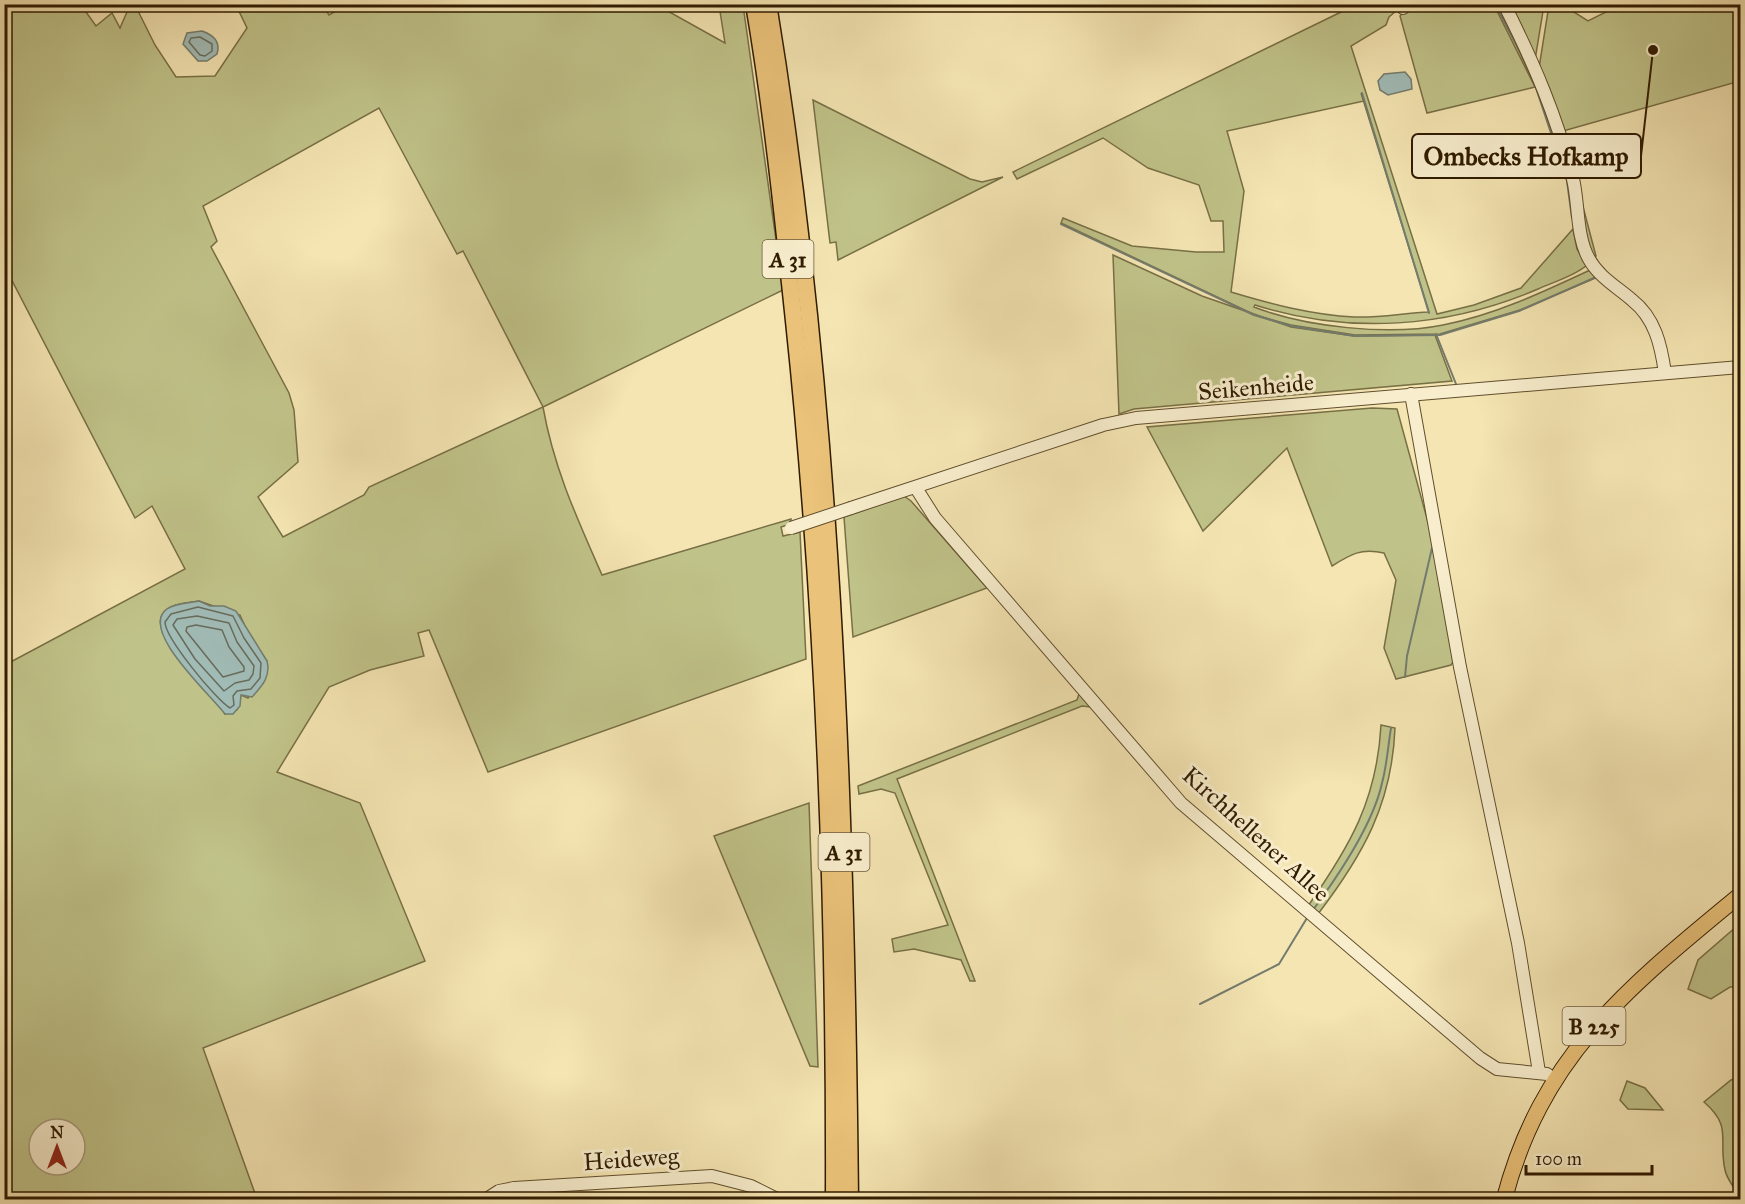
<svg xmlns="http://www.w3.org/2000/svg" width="1745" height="1204" font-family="'IM FELL Great Primer',serif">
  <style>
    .green { fill: #c0c389; stroke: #786f45; stroke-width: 1.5; fill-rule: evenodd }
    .water { fill: #a1bcb7; stroke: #747c6e; stroke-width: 1.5 }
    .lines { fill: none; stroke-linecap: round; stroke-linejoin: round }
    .shore { stroke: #686c5c; stroke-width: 1.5 }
    .stream { stroke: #747c6e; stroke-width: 2 }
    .minor-casing { stroke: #614e2d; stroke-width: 14 }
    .major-casing { stroke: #301b01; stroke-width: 17 }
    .highway-casing { stroke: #301b01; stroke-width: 19 }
    .minor { stroke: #f8eecd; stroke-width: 12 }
    .major { stroke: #eac279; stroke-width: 15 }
    .highway { stroke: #eac279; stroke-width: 16 }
    .minor-bridge-casing { stroke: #614e2d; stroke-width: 14; stroke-linecap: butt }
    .minor-bridge { stroke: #f8eecd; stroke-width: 12 }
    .labels { text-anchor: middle; stroke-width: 6; stroke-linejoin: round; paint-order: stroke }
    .shield { fill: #f8eecd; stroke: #6c5a3e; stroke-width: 1.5 }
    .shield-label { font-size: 22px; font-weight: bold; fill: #301b01 }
    .street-label { font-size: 24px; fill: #301b01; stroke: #f8eecd }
    .leader { fill: none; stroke: #301b01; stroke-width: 2 }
    .callout-dot { fill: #301b01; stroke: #f8eecd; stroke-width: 2 }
    .callout { fill: #f8eecd; stroke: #301b01; stroke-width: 2 }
    .callout-label { font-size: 26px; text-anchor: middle; font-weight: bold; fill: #301b01 }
  </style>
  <rect width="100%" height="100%" fill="#f4e5b2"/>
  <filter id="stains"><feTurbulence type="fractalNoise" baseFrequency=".00333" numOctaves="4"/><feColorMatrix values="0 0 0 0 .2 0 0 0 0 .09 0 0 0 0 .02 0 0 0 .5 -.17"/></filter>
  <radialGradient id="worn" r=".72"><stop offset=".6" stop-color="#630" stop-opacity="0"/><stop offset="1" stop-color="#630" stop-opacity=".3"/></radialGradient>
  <g class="green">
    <path d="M 348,4 L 657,5 L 725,43 L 719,5 L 743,5 L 783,290 L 543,407 C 554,469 577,518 602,575 L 791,519 L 791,524 L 781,527 L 783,536 L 800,532 L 806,659 L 488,772 L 429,630 L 418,633 L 424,656 L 370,670 L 329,687 L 277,772 L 360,803 L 425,961 L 203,1048 L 257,1199 L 5,1199 L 5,665 L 185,569 L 152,506 L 135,518 L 5,267 L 5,5 L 81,5 L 96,26 L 112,13 L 120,28 L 130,5 L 135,5 L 155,45 L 176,77 L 215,76 L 247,28 L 236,5 L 323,5 L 329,15 ZM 379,108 L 457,254 L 463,251 L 543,407 L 369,487 L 364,495 L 283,537 L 258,497 L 298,462 L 294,410 L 289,393 L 211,247 L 217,241 L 203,206 ZM 199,601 L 240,615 L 249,635 L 267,661 L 248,698 L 241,695 L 237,710 L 225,714 C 212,695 138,629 167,609 C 175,603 189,603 199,601 ZM 39,1129 L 75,1129 L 75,1165 L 39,1165 Z"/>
    <path d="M 1341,5 L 1403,5 L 1389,17 L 1386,25 L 1351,46 L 1437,314 L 1474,305 L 1521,288 L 1573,229 L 1577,249 L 1584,261 C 1571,237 1574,206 1567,180 C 1552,118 1525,61 1496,5 L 1502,5 C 1541,81 1568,148 1580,234 C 1581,244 1588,255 1587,265 C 1575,276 1553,282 1538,289 C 1447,328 1350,335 1255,305 L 1254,307 C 1305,327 1389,336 1443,325 C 1494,315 1541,293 1588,271 L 1594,271 L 1600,276 L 1520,310 L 1440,334 L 1355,335 L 1291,325 L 1255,315 L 1061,223 L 1063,218 L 1132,246 L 1196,252 L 1224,252 L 1223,221 L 1211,221 L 1199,185 L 1148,168 L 1103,138 L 1017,179 L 1013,172 L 1343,11 ZM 1361,93 L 1429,312 C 1404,313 1380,318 1354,317 C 1312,315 1271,304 1231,292 L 1244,191 L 1227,131 L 1364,101 Z"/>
    <polygon points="1411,5 1494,5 1535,87 1427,113 1400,16"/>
    <polygon points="1505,5 1544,5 1535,60"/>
    <polygon points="1549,5 1563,5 1588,21 1620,5 1740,5 1740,81 1563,131 1596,256 1591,258 1539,68"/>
    <polygon points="813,100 970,179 982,182 1003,177 838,260 836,242 830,243"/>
    <polygon points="1113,255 1202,296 1291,327 1354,336 1435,335 1452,381 1134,409 1119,414"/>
    <path d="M 1372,408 L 1397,409 L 1429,526 L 1456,658 L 1451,665 L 1396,679 L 1384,648 L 1396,580 L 1384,553 C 1361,548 1351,554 1332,566 L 1287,448 L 1203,531 L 1147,427 Z"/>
    <polygon points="904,496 911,501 987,588 853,637 844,517"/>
    <polygon points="1079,694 1091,707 1082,706 897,779 975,981 970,981 961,960 914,949 894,952 892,939 948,925 895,793 881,789 859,794 858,786 1077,700"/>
    <path d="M 1381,725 L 1395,728 C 1392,804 1363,855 1318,914 L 1308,906 C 1350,846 1377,800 1381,725 Z"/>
    <polygon points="809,803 818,1067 810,1066 714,836"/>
    <polygon points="1736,927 1740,930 1740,991 1738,987 1730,987 1711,999 1688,989 1698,960"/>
    <path d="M 1740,1077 L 1740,1090 L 1737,1095 L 1740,1138 L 1740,1200 C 1737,1189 1727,1181 1725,1170 C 1718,1139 1733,1127 1704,1102 L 1731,1080 Z"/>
    <polygon points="1627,1081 1645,1088 1663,1110 1628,1109 1620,1100"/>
  </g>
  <g class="water">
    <path d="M 202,31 C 213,35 221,41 217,54 L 207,61 L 198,61 L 183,44 L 187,33 Z"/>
    <polygon points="1405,72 1411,79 1412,89 1388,95 1380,90 1378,81 1384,74"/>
    <path d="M 199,601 L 210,606 L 224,606 L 236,611 L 267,661 C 271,677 262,686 252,697 L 241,695 L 240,706 L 233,714 L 225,714 C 211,695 138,630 167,609 C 175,603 190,603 199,601 Z"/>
  </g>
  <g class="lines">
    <g class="shore">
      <polygon points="200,37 212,44 212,51 205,56 200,55 189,42 191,38"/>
      <path d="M 198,607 L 233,616 L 244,638 L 261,663 L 260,678 L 251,689 L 237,691 L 233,696 L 234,705 L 230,708 C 217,701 165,638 165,622 L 171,614 Z"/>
      <polygon points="197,616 229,623 237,642 254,666 253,674 249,680 235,683 224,691 195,659 173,625 177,619"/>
      <polygon points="196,625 222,630 229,647 244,667 244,671 223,677 186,631 187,627"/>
    </g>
    <g class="stream">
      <polyline points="1495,4 1526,63"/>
      <polyline points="1534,82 1567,181 1572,218"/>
      <polyline points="1362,93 1429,313"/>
      <polyline points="1061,224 1254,315 1291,326 1355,336 1440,335 1519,311 1594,278"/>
      <polyline points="1576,241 1583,261"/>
      <polyline points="1436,334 1456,384"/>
      <polyline points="1405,677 1407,656 1432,548"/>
      <path d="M 1313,910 C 1338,876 1373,825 1382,783 C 1387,765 1388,746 1391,728"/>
      <polyline points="1200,1004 1279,964 1307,918"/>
    </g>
    <defs>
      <g id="minor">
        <path d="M 1504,4 C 1534,63 1556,115 1573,179 C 1579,204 1576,236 1589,259 C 1599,277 1617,287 1632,300 C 1655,318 1661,345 1665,373"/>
        <polyline points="1403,8 1407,4"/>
        <polyline points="1411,394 1460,667 1518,943 1539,1072"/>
        <polyline points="916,488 935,518 1181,803 1480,1058 1497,1069 1547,1074 1555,1080"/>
        <polyline points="851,508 1103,425 1136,418 1740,367"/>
        <polyline points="485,1200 499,1191 514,1188 712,1176 751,1186 779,1200"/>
      </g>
      <path id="major" d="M 1504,1200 C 1542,1054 1630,986 1740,895"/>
      <g id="highway">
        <path d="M 754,4 C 772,109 783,216 794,321 C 825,613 835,906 834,1200"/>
        <path d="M 768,4 C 833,400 846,799 850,1200"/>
      </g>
    </defs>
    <use href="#minor" class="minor-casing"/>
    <use href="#major" class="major-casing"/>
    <use href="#highway" class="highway-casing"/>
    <use href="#minor" class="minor"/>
    <use href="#major" class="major"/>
    <use href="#highway" class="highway"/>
    <defs>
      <polyline id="minor-bridge" points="791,528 851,508"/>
    </defs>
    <use href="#minor-bridge" class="minor-bridge-casing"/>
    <use href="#minor-bridge" class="minor-bridge"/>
  </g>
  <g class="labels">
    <g class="shield">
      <rect x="762.5" y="240" width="51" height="38" rx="4.5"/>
      <rect x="818.5" y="833" width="51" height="38" rx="4.5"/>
      <rect x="1562.5" y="1007" width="63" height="38" rx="4.5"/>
    </g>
    <g class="shield-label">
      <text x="788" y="267">A 31</text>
      <text x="844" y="860">A 31</text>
      <text x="1594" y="1034">B 225</text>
    </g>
    <g class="street-label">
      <text transform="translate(1256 387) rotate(-5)" y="8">Seikenheide</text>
      <text transform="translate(1256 834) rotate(42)" y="8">Kirchhellener Allee</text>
      <text transform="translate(631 1159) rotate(-4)" y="8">Heideweg</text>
    </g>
  </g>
  <path class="leader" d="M1653 50L1641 156"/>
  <circle class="callout-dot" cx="1653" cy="50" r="6"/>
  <rect class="callout" x="1412" y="134" width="229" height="44" rx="6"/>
  <g class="callout-label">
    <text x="1526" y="165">Ombecks Hofkamp</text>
  </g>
  <rect width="1745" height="1204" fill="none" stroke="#f4e5b2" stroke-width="24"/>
  <rect x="6" y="6" width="1733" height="1192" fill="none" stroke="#301b01" stroke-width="3"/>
  <rect x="12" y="12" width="1721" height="1180" fill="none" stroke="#301b01" stroke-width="1.5"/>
  <g transform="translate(57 1147)"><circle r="28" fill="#f8eecd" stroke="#a89a7b" stroke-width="1.5"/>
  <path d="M0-4.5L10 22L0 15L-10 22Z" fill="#8f2418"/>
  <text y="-9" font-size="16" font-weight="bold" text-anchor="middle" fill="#301b01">N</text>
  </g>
  <path d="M1526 1165v9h126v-9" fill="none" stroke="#301b01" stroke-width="3"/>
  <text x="1535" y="1165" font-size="18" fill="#301b01" stroke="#f8eecd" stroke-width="4.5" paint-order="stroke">100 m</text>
  <rect width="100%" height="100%" filter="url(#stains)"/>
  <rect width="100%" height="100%" fill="url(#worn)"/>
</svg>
